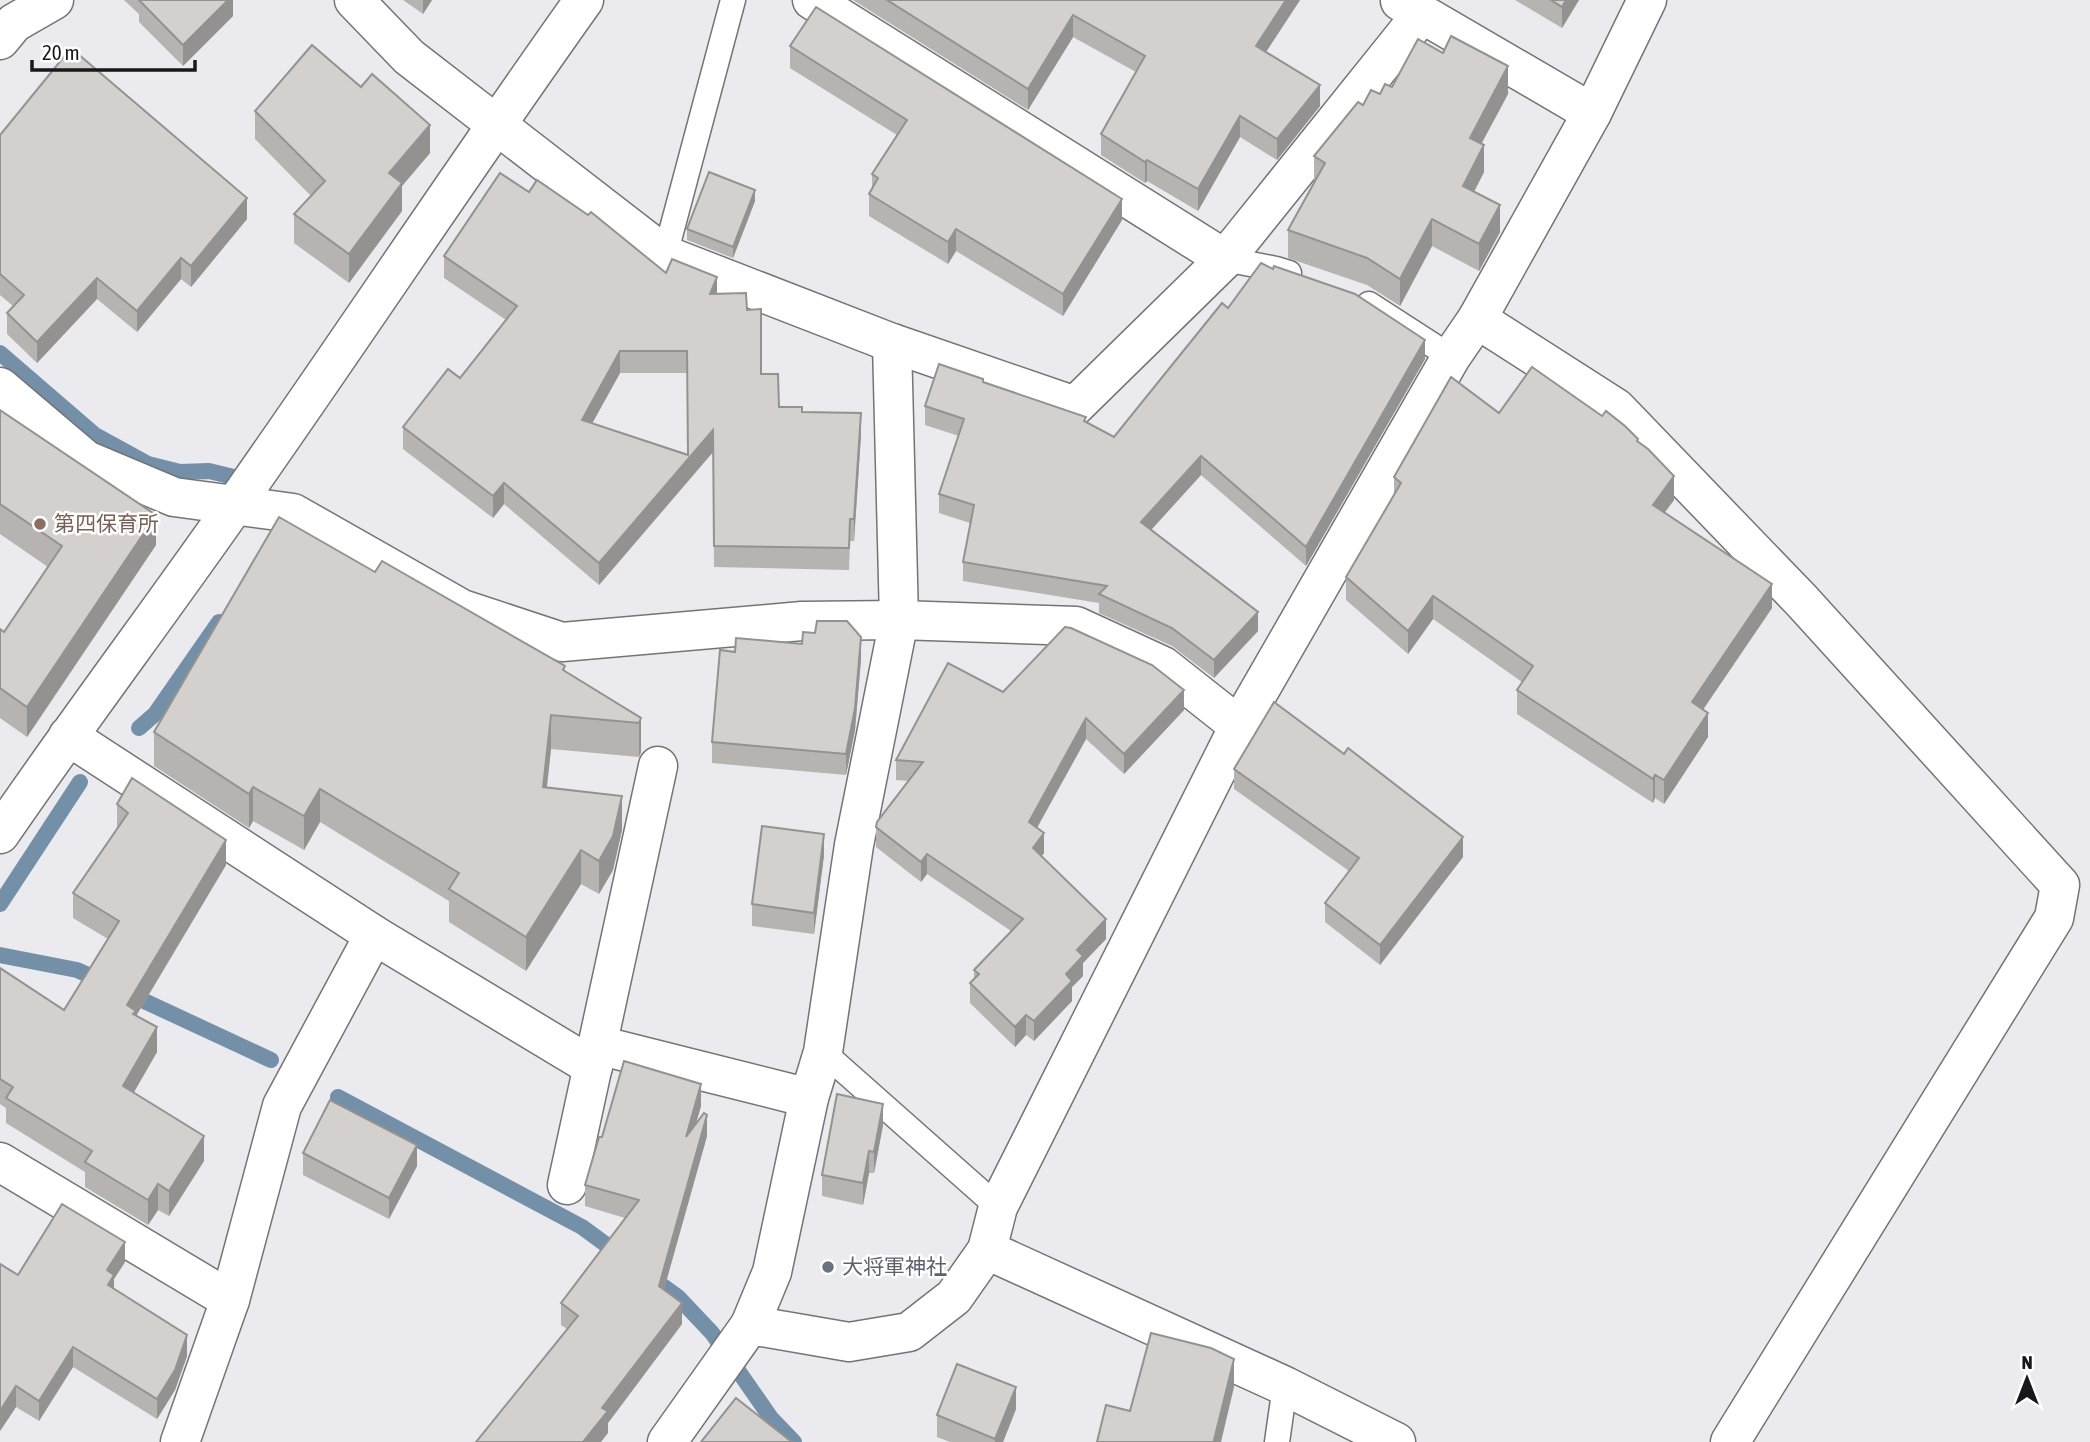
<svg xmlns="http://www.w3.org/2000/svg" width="2090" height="1442" font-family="'Asap Condensed','Noto Sans JP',sans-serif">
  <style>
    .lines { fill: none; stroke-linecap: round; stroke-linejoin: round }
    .stream { stroke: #7490a9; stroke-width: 16 }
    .service-casing { stroke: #747478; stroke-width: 27 }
    .minor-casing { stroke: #747478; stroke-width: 41 }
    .service { stroke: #fff; stroke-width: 24 }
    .minor { stroke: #fff; stroke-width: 38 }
    .wall { fill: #b6b3b0; fill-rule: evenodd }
    .shaded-wall { fill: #949290 }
    .building { fill: #d4d0cd; stroke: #949290; stroke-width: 2; fill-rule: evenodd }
    .education-dot { fill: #8d6e63; stroke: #fff; stroke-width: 2.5 }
    .worship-dot { fill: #6b7280; stroke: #fff; stroke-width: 2.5 }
    .labels { text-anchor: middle; stroke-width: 5; stroke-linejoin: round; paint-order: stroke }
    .education-label { font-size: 21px; fill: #785e54; stroke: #fff; text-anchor: start }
    .worship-label { font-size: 21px; fill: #5b616d; stroke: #fff; text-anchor: start }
  </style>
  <rect width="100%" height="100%" fill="#eaeaef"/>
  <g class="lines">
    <g class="stream">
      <polyline points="0,353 95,435 148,464 180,472 209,471 250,481"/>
      <polyline points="139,728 155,714 219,622"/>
      <polyline points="0,904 80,782"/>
      <polyline points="0,955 77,970 104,982"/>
      <polyline points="127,993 271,1060"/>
      <polyline points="338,1097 582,1227 623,1257"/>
      <polyline points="646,1274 678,1297 712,1333 771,1418 794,1442"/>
    </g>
    <defs>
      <g id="service">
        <polyline points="665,255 733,0"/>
        <polyline points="1225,259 1276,269 1289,273"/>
        <polyline points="1369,304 1451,357"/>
        <polyline points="823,1052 998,1207"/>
        <polyline points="1277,1442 1285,1386"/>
      </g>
      <g id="minor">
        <polyline points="354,0 409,57 665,255 892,343 1075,406 1225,259 1421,15"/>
        <polyline points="812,0 1225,259"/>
        <polyline points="1400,1 1592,113"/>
        <polyline points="0,40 14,23 54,0"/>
        <polyline points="1477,319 1616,408 1802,601 2060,885 2054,918 1730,1442"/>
        <polyline points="0,387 86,460 174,497 293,513 462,609 562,642 802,621 899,620 1076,626 1163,666 1239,726"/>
        <polyline points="68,736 374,935 593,1067"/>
        <path d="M 0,834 C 76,723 157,616 234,506 C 352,338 465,167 584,0"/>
        <polyline points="598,1045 809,1098"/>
        <polyline points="0,1162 230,1300 282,1106 374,935"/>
        <polyline points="567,1185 658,766"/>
        <polyline points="987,1250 1285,1386 1396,1442"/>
        <polyline points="750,1325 772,1272 809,1098 823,1052 854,845 899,620 892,343"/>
        <polyline points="180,1442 230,1300"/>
        <polyline points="667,1442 750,1325 849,1342 909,1332 954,1297 987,1250 998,1207 1239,726 1451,357 1477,319 1592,113 1647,0"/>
      </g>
    </defs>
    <use href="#service" class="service-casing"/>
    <use href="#minor" class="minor-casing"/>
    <use href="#service" class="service"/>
    <use href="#minor" class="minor"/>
  </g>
  <g class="wall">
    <polygon points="124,0 233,0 233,16 183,66 139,22 139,14"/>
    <polygon points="403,0 432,0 423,14"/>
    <polygon points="853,0 1300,0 1266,52 1320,106 1277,160 1240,137 1198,211 1147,181 1145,183 1101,155 1101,134 1136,72 1073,37 1028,110"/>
    <polygon points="1515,0 1579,0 1562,28"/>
    <polygon points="790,46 1122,220 1063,316 956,251 948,264 869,216 869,194 872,189 872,174 897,135 790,68"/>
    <polygon points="361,87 430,153 402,186 402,211 349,283 294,243 294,214 311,196 255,139 255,111"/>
    <polygon points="1392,87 1508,94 1481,144 1484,172 1474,192 1500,232 1479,271 1432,246 1400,306 1367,285 1288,258 1288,230 1314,183 1314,156 1363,105"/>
    <polygon points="0,135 247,219 191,287 181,279 137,332 97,299 37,363 7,334 7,313 13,306 0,295"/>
    <path d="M 529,192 L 666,273 L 717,294 L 747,310 L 761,374 L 779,407 L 802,412 L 861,435 L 854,541 L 850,541 L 849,570 L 714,567 L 713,452 L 599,585 L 504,504 L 493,518 L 403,449 L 403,427 L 460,378 L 506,320 L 444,278 L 444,256 ZM 620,373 L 687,373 L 688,454 L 592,423 Z"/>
    <polygon points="755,201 733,258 687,240 687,229"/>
    <polygon points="1228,308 1425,359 1306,566 1201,475 1151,530 1258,631 1214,678 1172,646 1099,613 1099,603 963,581 963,562 970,523 939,513 939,494 959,436 925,425 925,406 983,382 1086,422 1114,437"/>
    <polygon points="0,410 156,545 27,737 0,718 0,629 4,632 48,567 0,534"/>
    <polygon points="1638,442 1674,500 1665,512 1772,608 1703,709 1708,737 1664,804 1655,798 1653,803 1517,714 1517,690 1522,682 1433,619 1408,654 1346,600 1346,577 1394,495 1394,477"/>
    <polygon points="375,572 565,671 641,718 641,752 639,757 551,749 547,787 622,830 613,870 599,894 581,884 526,971 449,922 449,901 320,822 304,850 253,821 249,828 154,766 154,732"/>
    <polygon points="802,644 861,659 855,730 846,775 712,763 712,742 735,652"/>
    <polygon points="1003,692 1184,710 1124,774 1086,739 1037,828 1044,853 1041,856 1106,939 1083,963 1083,976 1072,987 1072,1001 1034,1041 1026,1035 1015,1047 970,1003 970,983 974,979 974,970 1011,931 927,874 921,882 876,847 876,827 909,781 896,780 896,760"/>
    <polygon points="1234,769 1463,857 1380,965 1325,922 1325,903 1349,871 1234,789"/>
    <polygon points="117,804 226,865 136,1016 157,1052 134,1092 204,1161 169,1216 158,1210 148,1225 85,1187 85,1172 6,1123 6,1108 0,1104 0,968 64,1010 108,939 73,918 73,893 117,830"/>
    <polygon points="824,855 814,934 752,926 752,904"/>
    <polygon points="701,1106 696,1123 707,1136 664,1289 682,1324 608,1423 608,1433 567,1329 561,1325 561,1303 625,1218 585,1206 585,1185 602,1137"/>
    <polygon points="883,1125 874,1173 869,1173 863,1205 822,1196 822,1175"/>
    <polygon points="303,1153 417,1166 389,1219 303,1175"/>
    <polygon points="125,1262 114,1279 114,1289 187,1356 175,1390 157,1419 73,1367 39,1421 16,1407 0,1431 18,1275"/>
    <polygon points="1016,1409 1003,1442 950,1442 937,1437 937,1415"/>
  </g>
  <g class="shaded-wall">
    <polygon points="228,0 233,0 233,16 183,66 183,45"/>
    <polygon points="423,0 432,0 423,14"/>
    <polygon points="1286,0 1300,0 1256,67 1256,46"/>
    <polygon points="1566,0 1579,0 1562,28 1562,7"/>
    <polygon points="1073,15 1073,37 1028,110 1028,89"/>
    <polygon points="1508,66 1508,94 1470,165 1470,138"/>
    <polygon points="1320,85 1320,106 1277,160 1277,139"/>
    <polygon points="1240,116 1240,137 1198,211 1198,189"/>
    <polygon points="430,125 430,153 402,186 402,211 349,283 349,254 389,173"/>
    <polygon points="1484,145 1484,172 1463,213 1463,186"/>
    <polygon points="1147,160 1147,181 1145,183 1145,162"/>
    <polygon points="755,190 755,201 733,258 733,247"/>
    <polygon points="247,198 247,219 191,287 191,266"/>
    <polygon points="1122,199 1122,220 1063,316 1063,294"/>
    <polygon points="1500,205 1500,232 1479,271 1479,244"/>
    <polygon points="1432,219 1432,246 1400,306 1400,279"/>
    <polygon points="956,229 956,251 948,264 948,242"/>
    <polygon points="181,258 181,279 137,332 137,311"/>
    <polygon points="717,277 717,299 710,294"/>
    <polygon points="97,278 97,299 37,363 37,342"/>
    <polygon points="1425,340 1425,359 1306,566 1306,547"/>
    <polygon points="620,351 620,373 582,442 582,420"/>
    <polygon points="861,413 861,435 854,541 854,519"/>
    <polygon points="713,430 713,452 599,585 599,563"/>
    <polygon points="1201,456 1201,475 1141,541 1141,522"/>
    <polygon points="1674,476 1674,500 1653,528 1653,505"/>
    <polygon points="504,483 504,504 493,518 493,496"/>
    <polygon points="156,515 156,545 27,737 27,707"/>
    <polygon points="1772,584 1772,608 1692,726 1692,702"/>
    <polygon points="1433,596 1433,619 1408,654 1408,631"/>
    <polygon points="1258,612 1258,631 1214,678 1214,660"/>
    <polygon points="861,637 861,659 855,730 846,775 846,754"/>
    <polygon points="1184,690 1184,710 1124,774 1124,754"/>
    <polygon points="1708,713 1708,737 1664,804 1664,780"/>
    <polygon points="551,715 551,749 543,820 543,787"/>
    <polygon points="641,718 641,752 639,757 639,723"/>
    <polygon points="1086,718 1086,739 1029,842 1029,822"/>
    <polygon points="1655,775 1655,798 1653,803 1653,779"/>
    <polygon points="253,787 253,821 249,828 249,794"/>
    <polygon points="320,789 320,822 304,850 304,816"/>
    <polygon points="622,796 622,830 613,870 599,894 599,861"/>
    <polygon points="1044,833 1044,853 1033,868 1033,848"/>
    <polygon points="824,834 824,855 814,934 814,913"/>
    <polygon points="1463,837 1463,857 1380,965 1380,945"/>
    <polygon points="226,840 226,865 136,1016 127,1005"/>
    <polygon points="581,850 581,884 526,971 526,937"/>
    <polygon points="927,854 927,874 921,882 921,862"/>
    <polygon points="1106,919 1106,939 1083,963 1083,976 1072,987 1072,1001 1034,1041 1034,1021 1077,950"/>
    <polygon points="1026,1015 1026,1035 1015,1047 1015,1027"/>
    <polygon points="157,1027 157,1052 123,1111 123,1086"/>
    <polygon points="701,1084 701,1106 686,1158 686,1137"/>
    <polygon points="883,1104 883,1125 874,1173 874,1152"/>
    <polygon points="707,1115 707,1136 659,1307 659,1286"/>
    <polygon points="204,1136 204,1161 169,1216 169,1191"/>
    <polygon points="417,1145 417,1166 389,1219 389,1198"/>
    <polygon points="869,1151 869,1173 863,1205 863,1183"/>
    <polygon points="158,1184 158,1210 148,1225 148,1200"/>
    <polygon points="125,1242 125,1262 114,1279 114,1295 108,1306 107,1270"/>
    <polygon points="682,1303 682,1324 608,1423 608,1433 601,1442 583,1442 602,1408"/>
    <polygon points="187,1335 187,1356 175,1390 157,1419 157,1399"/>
    <polygon points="73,1347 73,1367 39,1421 39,1401"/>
    <polygon points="1234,1359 1234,1387 1221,1442 1214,1442"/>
    <polygon points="16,1386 16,1407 0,1431 0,1411"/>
    <polygon points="1016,1387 1016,1409 1003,1442 995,1442 995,1439"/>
  </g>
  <g class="building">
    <polygon points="139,0 228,0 183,45"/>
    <polygon points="887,0 1286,0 1256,46 1320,85 1277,139 1240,116 1198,189 1147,160 1145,162 1101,134 1145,56 1073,15 1028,89"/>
    <polygon points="1551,0 1566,0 1562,7"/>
    <polygon points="816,7 1122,199 1063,294 956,229 948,242 869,194 878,178 872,174 907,120 790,46"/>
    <polygon points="1451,36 1508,66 1470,138 1484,145 1463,186 1500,205 1479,244 1432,219 1400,279 1367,258 1288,230 1325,163 1314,156 1358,102 1363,105 1371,90 1380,94 1385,84 1392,87 1418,39 1443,53"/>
    <polygon points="312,45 361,87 372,74 430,125 389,173 402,183 349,254 294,214 325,181 255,111"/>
    <polygon points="71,48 247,198 191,266 181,258 137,311 97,278 37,342 7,313 24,295 0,274 0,135"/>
    <polygon points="709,172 755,190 733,247 687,229"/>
    <path d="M 500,173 L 529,192 L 537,180 L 588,215 L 591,212 L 666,273 L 672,259 L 717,277 L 710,294 L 746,293 L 747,310 L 761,309 L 761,374 L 778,374 L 779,407 L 802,407 L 802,412 L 861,413 L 854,519 L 850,519 L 849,548 L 714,546 L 713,430 L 599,563 L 504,483 L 493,496 L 403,427 L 448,369 L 460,378 L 517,306 L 444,256 ZM 620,351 L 687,351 L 688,455 L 582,420 Z"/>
    <polygon points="1261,263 1273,269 1274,266 1355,294 1425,340 1306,547 1201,456 1141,522 1258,612 1214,660 1172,628 1099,594 1107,586 963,562 974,505 939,494 964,419 925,406 939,364 983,379 983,382 1086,417 1084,421 1114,437 1222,303 1228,308"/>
    <polygon points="1532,367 1602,416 1606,411 1625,426 1638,439 1637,441 1648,449 1674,476 1653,505 1772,584 1692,702 1708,713 1664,780 1655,775 1653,779 1517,690 1533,666 1433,596 1408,631 1346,577 1401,483 1394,477 1451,377 1499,413"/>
    <polygon points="0,410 156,515 27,707 0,688 0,629 4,632 62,546 0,504"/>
    <polygon points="279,517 375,572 382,561 565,666 563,670 641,718 639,723 551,715 543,787 622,796 613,836 599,861 581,850 526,937 449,889 459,873 320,789 304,816 253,787 249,794 154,732"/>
    <polygon points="817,621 847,621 861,637 855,708 846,754 712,742 720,650 735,652 736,638 802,644 803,632 815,633"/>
    <polygon points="1065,627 1071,628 1152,665 1184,690 1124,754 1086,718 1029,822 1044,833 1033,848 1106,919 1077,950 1083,956 1066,974 1072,981 1034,1021 1026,1015 1015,1027 970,983 979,974 974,970 1023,919 927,854 921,862 876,827 877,822 923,762 896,760 948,663 1003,692"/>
    <polygon points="1274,702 1344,754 1348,748 1463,837 1380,945 1325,903 1359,858 1234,769"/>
    <polygon points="132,778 226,840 127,1005 136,1011 133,1014 157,1027 123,1086 204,1136 169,1191 158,1184 148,1200 85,1162 92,1151 6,1098 13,1087 0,1079 0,968 64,1010 119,921 73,893 128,813 117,804"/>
    <polygon points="762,826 824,834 814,913 752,904"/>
    <polygon points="624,1061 701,1084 686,1137 704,1113 707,1115 659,1286 682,1303 602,1408 608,1411 583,1442 476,1442 578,1316 561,1303 639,1200 585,1185 599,1137 602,1137"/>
    <polygon points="837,1094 883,1104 874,1152 869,1151 863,1183 822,1175"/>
    <polygon points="330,1100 417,1145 389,1198 303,1153"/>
    <polygon points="62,1204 125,1242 107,1270 114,1275 108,1285 187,1335 175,1370 157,1399 73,1347 39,1401 16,1386 0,1411 0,1264 18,1275"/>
    <polygon points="1151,1333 1211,1348 1234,1359 1214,1440 1221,1442 1097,1442 1106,1405 1130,1411"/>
    <polygon points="957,1364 1016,1387 995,1439 937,1415"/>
    <polygon points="736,1398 792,1442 701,1442"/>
  </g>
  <circle class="education-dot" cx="40" cy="524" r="7"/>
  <circle class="worship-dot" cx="828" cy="1267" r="7"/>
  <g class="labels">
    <g class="education-label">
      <text x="54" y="531">第四保育所</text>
    </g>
    <g class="worship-label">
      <text x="842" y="1274">大将軍神社</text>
    </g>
  </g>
  <g transform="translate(2027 1379)" stroke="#ffffff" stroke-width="5" paint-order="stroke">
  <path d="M0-5L12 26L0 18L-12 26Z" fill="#18181a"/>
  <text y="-10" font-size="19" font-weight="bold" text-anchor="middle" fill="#18181a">N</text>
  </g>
  <path d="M32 60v10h163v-10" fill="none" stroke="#18181a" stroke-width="3.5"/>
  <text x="42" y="60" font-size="21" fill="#18181a" stroke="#ffffff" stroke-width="5" paint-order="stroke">20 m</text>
</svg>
